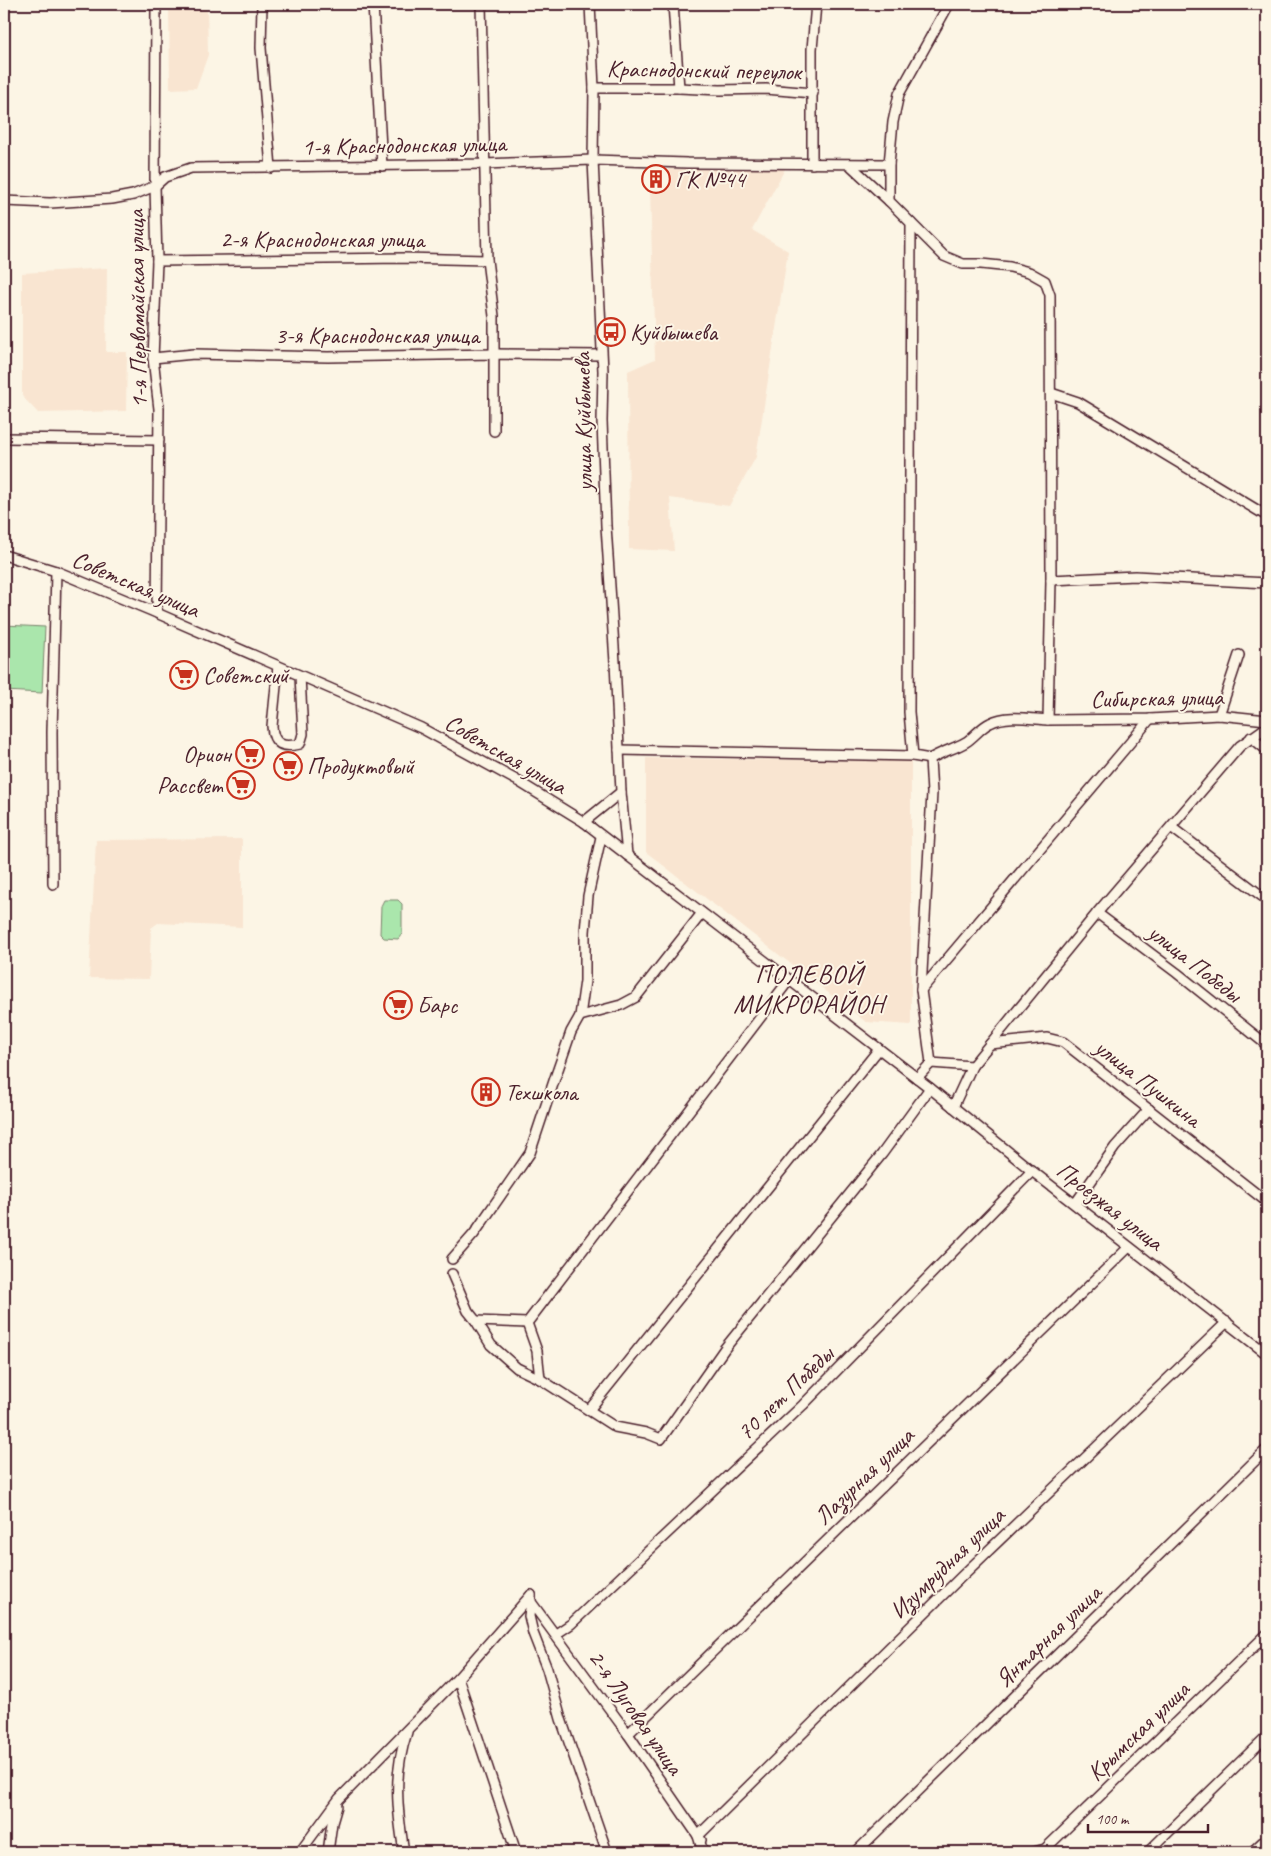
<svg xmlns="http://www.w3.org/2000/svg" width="1271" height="1856" font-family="Caveat,sans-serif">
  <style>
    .built { fill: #f9e5d1 }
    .green { fill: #aae6ac; stroke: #7a826c }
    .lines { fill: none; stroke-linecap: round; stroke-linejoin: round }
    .minor-casing { stroke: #4a1f2b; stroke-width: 12 }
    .minor { stroke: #fcf5e5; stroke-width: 9 }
    .labels { text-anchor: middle; stroke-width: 4; stroke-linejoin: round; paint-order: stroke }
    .street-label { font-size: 24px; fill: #4a1f2b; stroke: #fcf5e5 }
    .poi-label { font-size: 24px; fill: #4a1f2b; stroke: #fcf5e5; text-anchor: start }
    .quarter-label { font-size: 26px; letter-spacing: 1px; fill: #4a1f2b; stroke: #fcf5e5 }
  </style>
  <rect width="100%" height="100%" fill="#fcf5e5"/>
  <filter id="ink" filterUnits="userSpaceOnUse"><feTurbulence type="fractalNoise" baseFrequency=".02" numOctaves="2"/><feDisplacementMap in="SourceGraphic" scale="10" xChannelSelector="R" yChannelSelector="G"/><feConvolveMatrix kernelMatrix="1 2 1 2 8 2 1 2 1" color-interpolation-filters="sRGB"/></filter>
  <g filter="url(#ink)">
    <g class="built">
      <polygon points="169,4 207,4 208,55 196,88 170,89"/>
      <polygon points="669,169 785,169 752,230 788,251 756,457 729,506 670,498 674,551 629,549 628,371 655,359 650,189"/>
      <polygon points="107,268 106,352 127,352 126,411 38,413 22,396 22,273"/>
      <polygon points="646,758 911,761 911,1025 866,1022 646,852"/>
      <polygon points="242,839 242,927 158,923 151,928 149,979 89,978 96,840"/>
    </g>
    <g class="green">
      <polygon points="4,625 45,627 42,693 4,691"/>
      <polygon points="384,900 398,900 402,904 402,934 398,939 384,938 380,934 381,906"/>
    </g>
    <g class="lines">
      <defs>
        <g id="minor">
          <polyline points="156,4 155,186 157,261 153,358 159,409 157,613"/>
          <polyline points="262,4 261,48 271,168"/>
          <polyline points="373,4 382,166"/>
          <polyline points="481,4 487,260 494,316 494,431"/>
          <polyline points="673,4 679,88"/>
          <polyline points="594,88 679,88 720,90 766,89 813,93"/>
          <polyline points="812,164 812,49 816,4"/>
          <polyline points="849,164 889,201"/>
          <polyline points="889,164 893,122 899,94 949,4"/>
          <polyline points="4,201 50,203 112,199 133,195 155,186 165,177 191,168 485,164 593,160 687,163 889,164 889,201 911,223 909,712 913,756"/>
          <polyline points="911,223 944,256 963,264 981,264 1010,267 1029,272 1045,281 1050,295 1051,580"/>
          <polyline points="157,261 403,258 487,260"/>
          <polyline points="153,358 194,354 328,357 494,354 601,355"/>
          <polyline points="1051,393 1078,402 1267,516"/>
          <polyline points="4,438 159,440"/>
          <polyline points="4,555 56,571 152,611 421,728 516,780 584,822 930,1088 1032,1171 1267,1354"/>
          <path d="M 278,666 L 272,726 C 273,745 283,748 300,744 L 303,734 L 300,676"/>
          <polyline points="1219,715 1239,655"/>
          <polyline points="1048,720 1150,719 1219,715 1267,720"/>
          <polyline points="1251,737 1267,750"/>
          <polyline points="619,750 913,756 930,759"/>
          <polyline points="621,792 627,855"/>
          <polyline points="584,822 621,792 615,662 606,526 602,421 603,371 593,160 594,88 590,4"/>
          <polyline points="1171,827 1267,900"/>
          <polyline points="53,884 52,732 56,571"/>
          <polyline points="1097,913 1177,973 1267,1045"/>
          <polyline points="921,990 1150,719"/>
          <polyline points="580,1016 621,1005 636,997 702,913"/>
          <polyline points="990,1044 1047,1038 1063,1042 1267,1202"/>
          <polyline points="931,1063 972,1066 1097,913 1240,746 1267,727"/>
          <path d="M 917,1078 L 931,1063 L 921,990 L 932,793 L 930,759 C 941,752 954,749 966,742 C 974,737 981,727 990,723 C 1007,714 1030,719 1048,720 L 1051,580 L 1135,576 L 1267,583"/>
          <polyline points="953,1107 972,1066"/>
          <polyline points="1075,1204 1115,1147 1149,1109"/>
          <polyline points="452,1259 474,1234 530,1153 556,1075 571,1032 580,1016 585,981 585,932 588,896 601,837"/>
          <polyline points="452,1274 468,1311 476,1321 491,1345 517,1368 540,1379 615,1427 646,1433 661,1439 725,1348 882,1154 930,1088"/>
          <polyline points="476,1321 527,1323 789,980"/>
          <polyline points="527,1323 537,1351 540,1379"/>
          <polyline points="589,1410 879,1049"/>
          <polyline points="531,1595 531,1602 628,1734 701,1840"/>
          <polyline points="531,1602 529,1616 533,1633 547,1669 561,1719 607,1852"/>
          <polyline points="556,1634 571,1624 803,1405 1032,1171"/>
          <polyline points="458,1678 516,1852"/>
          <polyline points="628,1734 1129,1247"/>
          <polyline points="300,1852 339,1799 458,1678 531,1595"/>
          <polyline points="328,1852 332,1823 337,1806"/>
          <path d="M 404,1852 C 397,1809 393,1774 407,1732"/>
          <polyline points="703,1852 698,1836 962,1576 1227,1322"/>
          <polyline points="856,1852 1267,1449"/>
          <polyline points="1034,1852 1045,1849 1267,1634"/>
          <polyline points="1148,1852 1267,1736"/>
          <polyline points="1252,1852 1267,1838"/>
        </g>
      </defs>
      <use href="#minor" class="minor-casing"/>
      <use href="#minor" class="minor"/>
    </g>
  </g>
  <defs>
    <symbol id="building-ring" viewBox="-11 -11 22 22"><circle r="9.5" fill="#fcf5e5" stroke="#c8321e" stroke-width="1.5"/><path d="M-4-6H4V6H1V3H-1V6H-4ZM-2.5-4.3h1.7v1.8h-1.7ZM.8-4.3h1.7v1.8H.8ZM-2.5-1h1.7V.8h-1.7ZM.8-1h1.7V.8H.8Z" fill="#c8321e"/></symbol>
    <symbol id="bus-ring" viewBox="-11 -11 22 22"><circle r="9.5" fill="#fcf5e5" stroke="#c8321e" stroke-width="1.5"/><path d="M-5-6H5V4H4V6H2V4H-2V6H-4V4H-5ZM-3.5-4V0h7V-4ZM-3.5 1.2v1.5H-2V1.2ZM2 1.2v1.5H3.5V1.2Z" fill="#c8321e"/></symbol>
    <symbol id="supermarket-ring" viewBox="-11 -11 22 22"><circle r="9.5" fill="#fcf5e5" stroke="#c8321e" stroke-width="1.5"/><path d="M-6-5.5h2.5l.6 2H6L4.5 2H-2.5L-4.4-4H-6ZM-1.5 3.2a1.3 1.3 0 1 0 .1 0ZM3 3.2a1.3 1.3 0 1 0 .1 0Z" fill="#c8321e"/></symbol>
  </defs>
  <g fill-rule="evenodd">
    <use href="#building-ring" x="640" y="163" width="32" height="32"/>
    <use href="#bus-ring" x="595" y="316" width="32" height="32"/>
    <use href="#supermarket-ring" x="168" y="659" width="32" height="32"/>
    <use href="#supermarket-ring" x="234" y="738" width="32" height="32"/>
    <use href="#supermarket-ring" x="272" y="750" width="32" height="32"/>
    <use href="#supermarket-ring" x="225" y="769" width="32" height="32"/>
    <use href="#supermarket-ring" x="382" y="989" width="32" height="32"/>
    <use href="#building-ring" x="470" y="1076" width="32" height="32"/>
  </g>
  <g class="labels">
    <g class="street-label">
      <text transform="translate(704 70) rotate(1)" y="8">Краснодонский переулок</text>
      <text transform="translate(404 145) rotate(-1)" y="8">1-я Краснодонская улица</text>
      <text x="322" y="247">2-я Краснодонская улица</text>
      <text transform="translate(137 309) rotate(-91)" y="8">1-я Первомайская улица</text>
      <text x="377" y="343">3-я Краснодонская улица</text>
      <text transform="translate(583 422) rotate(-91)" y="8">улица Куйбышева</text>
      <text transform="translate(136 584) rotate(23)" y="8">Советская улица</text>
      <text transform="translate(1157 698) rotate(-1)" y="8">Сибирская улица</text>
      <text transform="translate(506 754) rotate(30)" y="8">Советская улица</text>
      <text transform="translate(1195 963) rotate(38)" y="8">улица Победы</text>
      <text transform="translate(1148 1083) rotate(38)" y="8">улица Пушкина</text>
      <text transform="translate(1110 1206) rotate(38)" y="8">Проезжая улица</text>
      <text transform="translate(785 1393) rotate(-44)" y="8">70 лет Победы</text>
      <text transform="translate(864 1476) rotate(-44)" y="8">Лазурная улица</text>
      <text transform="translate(947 1563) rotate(-44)" y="8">Изумрудная улица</text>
      <text transform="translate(1048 1636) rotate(-44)" y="8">Янтарная улица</text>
      <text transform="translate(636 1712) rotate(55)" y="8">2-я Луговая улица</text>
      <text transform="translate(1138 1731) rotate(-44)" y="8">Крымская улица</text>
    </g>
    <g class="poi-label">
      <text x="675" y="187">ГК №44</text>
      <text x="630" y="340">Куйбышева</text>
      <text x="203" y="683">Советский</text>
      <text x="231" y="762" text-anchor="end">Орион</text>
      <text x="307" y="774">Продуктовый</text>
      <text x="222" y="793" text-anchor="end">Рассвет</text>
      <text x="417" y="1013">Барс</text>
      <text x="505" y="1100">Техшкола</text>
    </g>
    <g class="quarter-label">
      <text x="809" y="983">ПОЛЕВОЙ<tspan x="809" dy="30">МИКРОРАЙОН</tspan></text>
    </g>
  </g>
  <rect width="1271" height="1856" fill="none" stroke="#fcf5e5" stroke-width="20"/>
  <rect x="10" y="10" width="1251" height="1836" fill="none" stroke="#4a1f2b" stroke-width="2" filter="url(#ink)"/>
  <path d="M1088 1824v8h120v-8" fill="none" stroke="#4a1f2b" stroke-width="2.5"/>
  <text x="1096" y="1824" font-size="15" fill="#4a1f2b" stroke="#fcf5e5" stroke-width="4" paint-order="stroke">100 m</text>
</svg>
